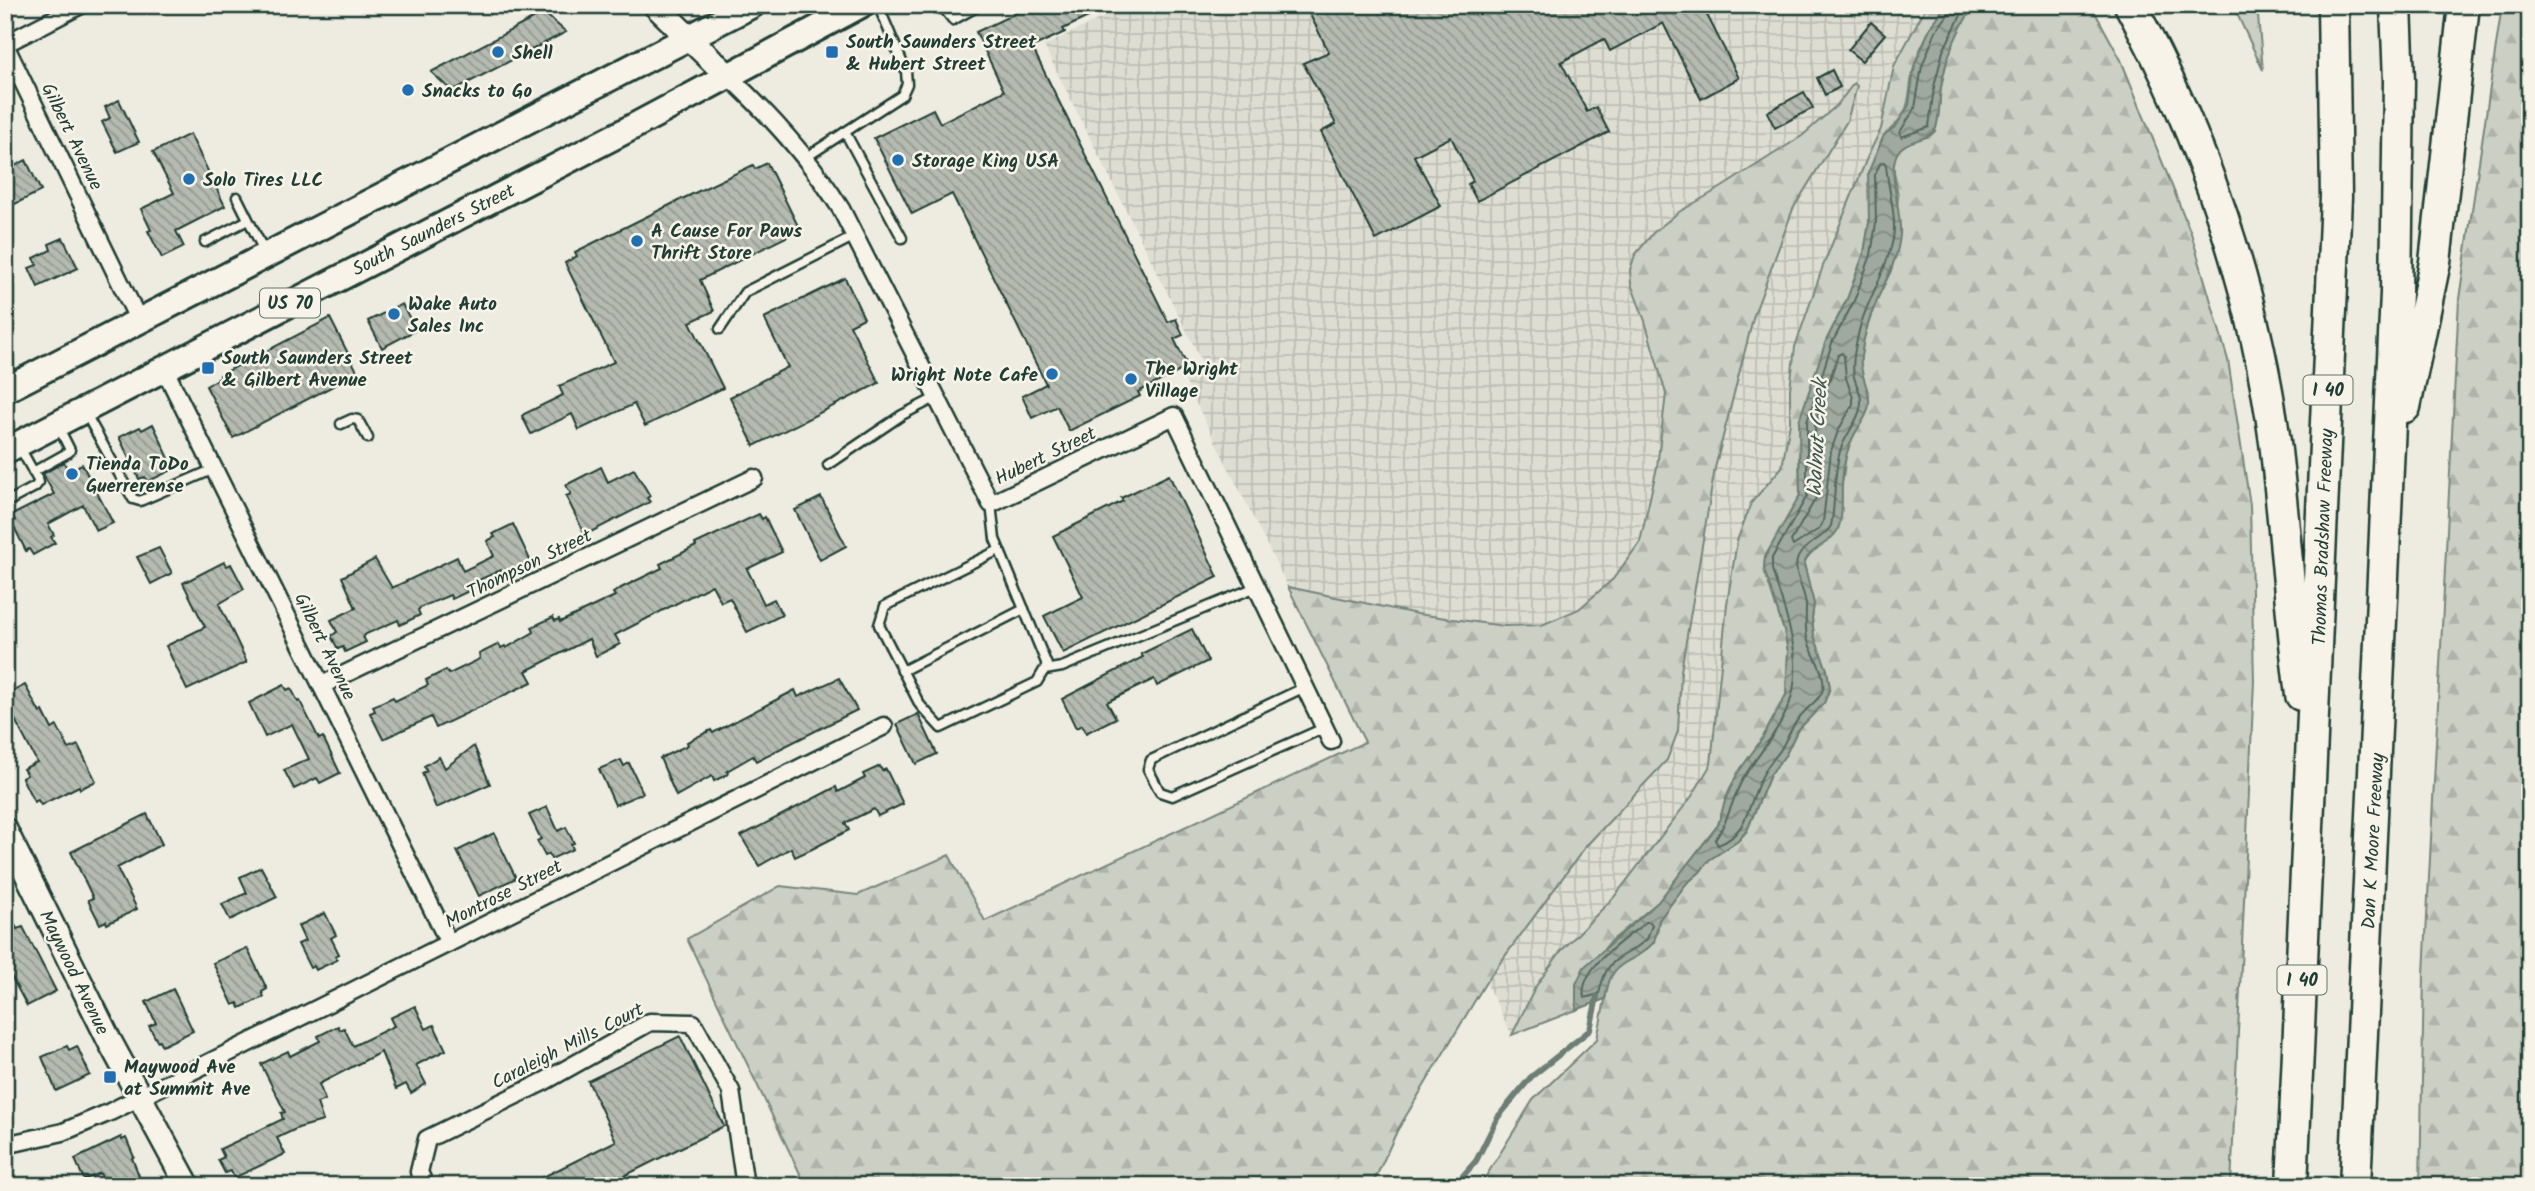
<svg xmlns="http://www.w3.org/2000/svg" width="2535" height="1191" font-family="Kalam,sans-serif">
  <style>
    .industrial { fill: url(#industrial-grid) }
    .forest { fill: url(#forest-firs); stroke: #76867c; stroke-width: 2 }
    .water { fill: url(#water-waves); stroke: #6c7e74; stroke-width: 2 }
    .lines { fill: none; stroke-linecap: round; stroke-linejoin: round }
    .shore { stroke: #52685f; stroke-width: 2 }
    .stream { stroke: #6c7e74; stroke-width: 6 }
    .building { fill: url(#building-back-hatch); stroke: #1f3d34; stroke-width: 2 }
    .lane-casing { stroke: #1f3d34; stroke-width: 13 }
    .street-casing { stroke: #1f3d34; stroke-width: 21 }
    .secondary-casing { stroke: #1f3d34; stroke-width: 28 }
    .primary-casing { stroke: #1f3d34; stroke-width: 30 }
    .highway-casing { stroke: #1f3d34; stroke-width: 35 }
    .lane { stroke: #f7f3e8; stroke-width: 8 }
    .street { stroke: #f7f3e8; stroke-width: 16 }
    .secondary { stroke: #f7f3e8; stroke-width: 23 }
    .primary { stroke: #f7f3e8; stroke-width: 24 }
    .highway { stroke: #f7f3e8; stroke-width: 30 }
    .poi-dot { fill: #1f6fb2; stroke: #f7f3e8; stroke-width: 2.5 }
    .labels { text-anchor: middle; stroke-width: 5; stroke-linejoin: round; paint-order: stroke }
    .shield { fill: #f7f3e8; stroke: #60746a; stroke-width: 2 }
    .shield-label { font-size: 18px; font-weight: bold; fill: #1f3d34 }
    .poi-label { font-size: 19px; font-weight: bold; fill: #1f3d34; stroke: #f7f3e8; text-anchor: start }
    .street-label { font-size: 19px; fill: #1f3d34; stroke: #f7f3e8 }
    .water-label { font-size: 21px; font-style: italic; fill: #3f584f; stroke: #f7f3e8 }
  </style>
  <defs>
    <pattern id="industrial-grid" width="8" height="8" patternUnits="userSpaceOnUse" patternTransform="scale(1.75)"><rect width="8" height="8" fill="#ddddd2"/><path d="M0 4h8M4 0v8" fill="none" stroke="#bdbfb5"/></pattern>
    <pattern id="forest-firs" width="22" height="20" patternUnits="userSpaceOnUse" patternTransform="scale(1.75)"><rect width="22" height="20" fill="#cccfc4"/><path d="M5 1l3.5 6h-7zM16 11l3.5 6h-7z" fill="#afb3a9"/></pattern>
    <pattern id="water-waves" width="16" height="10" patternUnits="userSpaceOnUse" patternTransform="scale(1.75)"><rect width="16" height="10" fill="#9fa99f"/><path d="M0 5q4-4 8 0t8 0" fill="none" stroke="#818b82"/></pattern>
    <pattern id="building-back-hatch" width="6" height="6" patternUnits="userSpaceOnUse" patternTransform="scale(1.75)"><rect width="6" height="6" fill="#b5bbb0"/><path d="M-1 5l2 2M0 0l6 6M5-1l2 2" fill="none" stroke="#939990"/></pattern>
  </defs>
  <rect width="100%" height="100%" fill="#eeece1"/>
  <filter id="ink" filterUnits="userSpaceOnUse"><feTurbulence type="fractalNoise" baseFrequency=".0143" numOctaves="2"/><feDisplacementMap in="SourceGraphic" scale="14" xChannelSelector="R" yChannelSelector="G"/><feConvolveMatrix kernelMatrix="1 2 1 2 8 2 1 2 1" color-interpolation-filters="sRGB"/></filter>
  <g filter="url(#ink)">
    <polygon class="industrial" points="1119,5 2028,5 2167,788 1512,1035 1184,379 1205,368 1044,46 1120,9"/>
    <g class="forest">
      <path d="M 1927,5 L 1946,5 C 1933,23 1922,42 1915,63 C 1905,97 1917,108 1884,135 L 1864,253 L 1847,299 L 1826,341 L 1814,379 L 1799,455 L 1800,495 L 1765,557 L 1764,569 L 1784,631 L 1788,651 L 1786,695 L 1762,739 L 1737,775 L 1726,798 L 1718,825 L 1658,902 L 1609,943 L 1576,984 L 1576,1010 L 1512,1035 L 1536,986 L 1561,951 L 1614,897 L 1692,796 L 1711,764 L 1727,604 L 1737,541 L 1751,503 L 1782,467 L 1790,423 L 1790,389 L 1795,347 L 1823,266 L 1867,158 L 1881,129 L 1894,66 Z"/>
      <path d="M 1975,5 L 2091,5 L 2121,60 L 2191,233 L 2228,360 L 2250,505 L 2254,681 L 2231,1186 L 1480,1186 L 1533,1100 L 1597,1039 L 1610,975 L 1616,968 L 1649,947 L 1657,934 L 1659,920 L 1686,884 L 1700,872 L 1709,860 L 1738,841 L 1747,831 L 1770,775 L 1786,754 L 1797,731 L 1824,703 L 1830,688 L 1827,670 L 1814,636 L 1812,618 L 1814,604 L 1804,564 L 1806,558 L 1841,510 L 1842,484 L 1846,455 L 1852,439 L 1868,409 L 1869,395 L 1861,376 L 1860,360 L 1864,337 L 1876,301 L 1892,269 L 1898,196 L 1893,165 L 1895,157 L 1898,150 L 1909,142 L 1930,136 L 1935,131 C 1940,117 1939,102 1941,87 C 1946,58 1957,29 1975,5 Z"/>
      <polygon points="2233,5 2257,5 2263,70"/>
      <polygon points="2502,5 2530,5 2530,1186 2420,1186 2424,974 2459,299"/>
      <polygon points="1854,83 1857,86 1847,121 1793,209 1754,315 1715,468 1681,671 1678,731 1667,760 1586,846 1486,982 1397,1131 1372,1186 806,1186 687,939 780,886 858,895 949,855 985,921 1365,742 1288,587 1417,614 1504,626 1542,625 1579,609 1613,579 1640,542 1657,467 1666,394 1645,321 1631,284 1630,270 1635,255 1653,233 1679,212 1722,187 1802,136 1837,105"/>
    </g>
    <path class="water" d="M 1946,5 L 1975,5 C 1957,29 1946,58 1941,87 C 1939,102 1940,117 1935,131 C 1924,142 1902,139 1896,156 C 1888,177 1902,211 1900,235 C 1898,259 1886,279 1877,300 C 1869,318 1863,338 1861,357 C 1858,375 1873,391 1868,409 C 1866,419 1857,428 1853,437 C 1846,451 1843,468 1842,483 C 1841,499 1844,517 1837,531 C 1829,545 1808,549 1804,564 L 1814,604 L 1812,618 L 1814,636 L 1827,670 L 1830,688 L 1824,703 L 1797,731 L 1786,754 L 1770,775 L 1747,830 L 1738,841 L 1709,860 L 1700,872 L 1686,884 L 1659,920 L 1654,942 C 1630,969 1612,954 1605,999 L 1576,1010 L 1576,984 L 1584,967 L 1658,902 L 1718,825 L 1726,798 L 1737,774 L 1762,739 L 1786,695 L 1788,651 L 1784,631 L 1764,569 L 1765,557 L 1800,495 L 1799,421 L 1826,341 L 1847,299 L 1864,253 L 1869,223 L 1868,173 L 1884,135 L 1896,126 L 1909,105 L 1915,64 L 1930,28 Z"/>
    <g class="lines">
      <g class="shore">
        <polyline points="1951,5 1950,12 1936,31 1922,66 1915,108 1900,132 1901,137 1929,127 1934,87 1943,51 1966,5"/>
        <path d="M 1884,162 L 1886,165 C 1888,190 1897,215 1893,239 C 1886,275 1863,305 1857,340 C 1854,352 1852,365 1854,377 C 1856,386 1862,393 1861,403 C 1860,419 1845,435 1840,451 C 1833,476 1836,501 1831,526 C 1823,539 1808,542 1800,554 C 1789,569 1806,590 1806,606 C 1806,617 1805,627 1807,638 C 1811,654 1826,671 1823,689 C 1821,698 1813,703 1807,709 C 1794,721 1789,735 1781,749 C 1776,757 1769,763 1765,771 C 1749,796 1750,834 1718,845 L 1715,840 C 1729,821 1732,797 1744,777 C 1757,756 1774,737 1785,714 C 1809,667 1785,615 1772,569 L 1772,558 L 1807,496 L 1807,422 L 1832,343 L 1854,301 L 1871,255 L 1876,223 L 1875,174 L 1880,164 Z"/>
        <polygon points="1842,353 1844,356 1846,378 1853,398 1853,404 1838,431 1831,451 1823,522 1819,529 1793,546 1791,541 1816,498 1815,424 1838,355"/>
        <path d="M 1646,922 L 1650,922 L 1652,925 L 1647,939 C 1620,963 1608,952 1599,994 L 1584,998 C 1578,968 1626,939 1646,922 Z"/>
      </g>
      <polyline class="stream" points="1454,1186 1476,1161 1498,1117 1531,1077 1590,1030 1597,997"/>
    </g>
    <g class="building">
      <polygon points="1033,5 1113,5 1063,29 1065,32 1032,47 1168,322 1176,319 1183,335 1174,339 1188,367 1138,392 1140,396 1069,431 1057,406 1032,418 1022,396 1046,384 952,194 912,214 874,138 933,109 940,123 1004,91 976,32"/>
      <polygon points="1305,5 1702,5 1739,78 1701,99 1663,23 1610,51 1604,39 1561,62 1587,112 1596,107 1609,132 1477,201 1468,184 1473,181 1451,137 1414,156 1441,206 1376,240 1321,132 1336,124 1303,63 1329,52"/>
      <polygon points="544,13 566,32 452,91 431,72"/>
      <polygon points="1871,22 1885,34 1862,61 1848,50"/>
      <polygon points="1832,70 1840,87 1825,95 1817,78"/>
      <polygon points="1804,92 1813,108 1775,128 1767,112"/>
      <polygon points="119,100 139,142 117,152 102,122 110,118 105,107"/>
      <polygon points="190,134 225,206 176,231 184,247 162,258 148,231 151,230 141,209 174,193 153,152"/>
      <polygon points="26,160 41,191 5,209 5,171"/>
      <polygon points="767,163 800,230 700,280 714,311 690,322 723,388 645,426 634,404 579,430 572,414 531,434 522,416 524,414 563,395 559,386 614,362 565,263 577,256 575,252 682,199 753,165 755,169"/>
      <polygon points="63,238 78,268 38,287 29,268 37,265 34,258 51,250 49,244"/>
      <polygon points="845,278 864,318 850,325 879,383 754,446 730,397 788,367 764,318"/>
      <polygon points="402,304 416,330 382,348 368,321"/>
      <polygon points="330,318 358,373 233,438 206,386 221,377 220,375"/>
      <polygon points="153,424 174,469 147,482 145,477 139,479 119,437 140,427 142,430"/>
      <polygon points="64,462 68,471 82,464 113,523 96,531 83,505 48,524 54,535 51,537 55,543 33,555 29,549 26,551 12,523 15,521 12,515 54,494 43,474"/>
      <polygon points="601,467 608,482 634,469 650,496 647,498 650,502 585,535 566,496 571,494 566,485"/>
      <polygon points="1169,475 1218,577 1063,653 1044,616 1083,597 1053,536 1123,501 1121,498"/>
      <polygon points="821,497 846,546 820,560 795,510"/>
      <polygon points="759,514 762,519 765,517 782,552 747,569 764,604 774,599 782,615 747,632 730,598 721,602 712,585 615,635 620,644 596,656 589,639 526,671 532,682 436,728 431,717 383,739 370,713 375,711 373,706 393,697 395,701 428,685 426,680 446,670 449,674 476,661 480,658 479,654 499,644 501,648 505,646 506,648 534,632 532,627 553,617 555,621 559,619 560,622 615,596 613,593 621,588 662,568 660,564 696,546 695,544"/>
      <polygon points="513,524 531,562 503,575 501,570 470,584 473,589 452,599 450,595 421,607 418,610 420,615 400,625 398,620 366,634 363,637 366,642 345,652 343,647 338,649 331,636 337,632 331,620 356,608 342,577 375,559 392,588 457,557 463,571 494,556 487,541 495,537 493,534"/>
      <polygon points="159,548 172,573 151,584 137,557"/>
      <polygon points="224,562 227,566 231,564 244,589 219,604 247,662 187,690 166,646 205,627 183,583"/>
      <polygon points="1192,629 1208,661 1157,686 1154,679 1107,702 1116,718 1086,733 1082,725 1076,728 1062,699 1143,657 1141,654"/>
      <polygon points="839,678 857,710 756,761 753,756 727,771 728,774 714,781 712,776 676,796 660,758 688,745 687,742 711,730 713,733 795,690 798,697"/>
      <polygon points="25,685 40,713 43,711 52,729 57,726 69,749 78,745 96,781 80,789 79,786 41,805 38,800 34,802 22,778 27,775 23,769 37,762 13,716 5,720 5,695"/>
      <polygon points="284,685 287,690 291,688 298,702 300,701 319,739 323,737 340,773 320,783 317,778 294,789 284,770 309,759 292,724 265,737 249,703"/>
      <polygon points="918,714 937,754 916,764 897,724"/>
      <polygon points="474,746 490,784 436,808 422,773 427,771 424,766 439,757 445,768"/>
      <polygon points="621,760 624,766 629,763 643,793 615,805 599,769"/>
      <polygon points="880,766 882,771 886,769 903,804 878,816 874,809 845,823 849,830 812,849 795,857 791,848 759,866 741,836 836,787 838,792 865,778 863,774"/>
      <polygon points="547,807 558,831 566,827 574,843 571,844 573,849 551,859 549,854 545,856 537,841 541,839 529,815"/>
      <polygon points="147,814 162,844 117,868 137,909 107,924 106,921 100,924 88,900 93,898 71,852"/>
      <polygon points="494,833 516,878 479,896 457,851"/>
      <polygon points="261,867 277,897 230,920 222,904 247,893 240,877"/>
      <polygon points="5,905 17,929 23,927 56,991 27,1006 5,965"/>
      <polygon points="325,913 336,935 331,938 339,954 335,956 337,960 316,970 314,966 310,968 298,944 305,941 298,926"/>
      <polygon points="247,948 267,989 262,992 264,997 240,1008 238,1003 233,1005 213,963"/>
      <polygon points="173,989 193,1031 162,1046 159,1040 157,1041 149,1026 156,1023 146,1002"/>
      <polygon points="415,1006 426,1029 434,1025 446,1050 416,1065 426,1084 411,1093 406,1084 396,1089 381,1052 319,1084 325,1100 317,1103 323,1121 298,1128 277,1138 285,1154 234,1178 231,1171 225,1173 218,1160 224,1157 220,1149 283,1119 281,1113 285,1112 261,1064 288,1051 290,1056 320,1041 318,1036 338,1026 340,1030 344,1028 353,1046 394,1026 390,1018"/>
      <polygon points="680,1036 724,1126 620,1178 623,1186 525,1186 616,1141 588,1081"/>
      <polygon points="67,1046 69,1050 77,1046 90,1075 56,1091 42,1057"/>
      <polygon points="121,1137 122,1140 126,1138 134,1157 132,1158 143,1186 106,1186 100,1173 84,1180 75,1159"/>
    </g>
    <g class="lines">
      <defs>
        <g id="lane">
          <polyline points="941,5 953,20 980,5"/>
          <polyline points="845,132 902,238"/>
          <polyline points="805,158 902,95 907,84 906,71 878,5"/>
          <polyline points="237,197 265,253"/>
          <polyline points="205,242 248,220"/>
          <polyline points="720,329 745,292 855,236"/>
          <polyline points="86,414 133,499 140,501 214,469"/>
          <polyline points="341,424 352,419 358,420 368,438"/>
          <polyline points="828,465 902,415 937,397"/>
          <polyline points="33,472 69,452 70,450 58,426"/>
          <polyline points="5,503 35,487 39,482 19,446"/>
          <polyline points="991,504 995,539 1047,665 1037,682 941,728 920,705 879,625 885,606 999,550"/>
          <polyline points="1045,670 1062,667 1256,587"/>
          <polyline points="902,671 1024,609"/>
          <polyline points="1305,687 1151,760 1148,769 1160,792 1172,796 1324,728"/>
        </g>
        <g id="street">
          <polyline points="5,44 81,5"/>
          <polyline points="5,45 139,321"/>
          <path d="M 727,75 C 770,115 810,159 841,209 L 991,504 L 1174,416 L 1331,741"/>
          <polyline points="164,368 449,943"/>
          <polyline points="322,685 754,478"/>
          <polyline points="5,1145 63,1132 110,1112 884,726"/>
          <polyline points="425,1186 419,1172 427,1139 545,1081 650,1022 693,1023 731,1091 745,1186"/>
        </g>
        <g id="secondary">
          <polyline points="655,5 727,75"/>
          <polyline points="5,830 110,1042 188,1186"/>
        </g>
        <g id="primary">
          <polyline points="5,390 752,5"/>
          <polyline points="5,451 625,131 861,5"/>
        </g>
        <g id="highway">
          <path d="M 2130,5 C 2203,137 2255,292 2275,442 C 2285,526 2290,611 2301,695"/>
          <polyline points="2405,407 2435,262 2464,5"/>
          <polyline points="2292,1186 2336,197 2333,5"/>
          <polyline points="2355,1186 2396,293 2399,81 2396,5"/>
        </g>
      </defs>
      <use href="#lane" class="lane-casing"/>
      <use href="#street" class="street-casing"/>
      <use href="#secondary" class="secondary-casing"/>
      <use href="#primary" class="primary-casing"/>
      <use href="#highway" class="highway-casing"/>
      <use href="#lane" class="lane"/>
      <use href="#street" class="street"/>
      <use href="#secondary" class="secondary"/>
      <use href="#primary" class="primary"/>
      <use href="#highway" class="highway"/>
    </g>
  </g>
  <g class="poi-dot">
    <circle cx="498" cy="52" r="7"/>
    <rect x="825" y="45" width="14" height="14" rx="3.5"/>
    <circle cx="408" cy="90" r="7"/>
    <circle cx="898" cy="160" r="7"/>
    <circle cx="189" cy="179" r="7"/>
    <circle cx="637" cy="241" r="7"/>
    <circle cx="394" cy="314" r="7"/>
    <rect x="201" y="361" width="14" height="14" rx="3.5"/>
    <circle cx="1052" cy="374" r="7"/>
    <circle cx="1131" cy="379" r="7"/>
    <circle cx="72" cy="474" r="7"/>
    <rect x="103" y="1070" width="14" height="14" rx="3.5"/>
  </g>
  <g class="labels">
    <g class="shield">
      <rect x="260" y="288.5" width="60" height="29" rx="5"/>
      <rect x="2303.5" y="375.5" width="49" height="29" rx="5"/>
      <rect x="2277.5" y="965.5" width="49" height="29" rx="5"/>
    </g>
    <g class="shield-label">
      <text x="290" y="309">US 70</text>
      <text x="2328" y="396">I 40</text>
      <text x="2302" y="986">I 40</text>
    </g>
    <g class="poi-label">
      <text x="846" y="48">South Saunders Street<tspan x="846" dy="22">&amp; Hubert Street</tspan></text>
      <text x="512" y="59">Shell</text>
      <text x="422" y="97">Snacks to Go</text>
      <text x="912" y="167">Storage King USA</text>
      <text x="203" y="186">Solo Tires LLC</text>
      <text x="651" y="237">A Cause For Paws<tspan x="651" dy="22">Thrift Store</tspan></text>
      <text x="408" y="310">Wake Auto<tspan x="408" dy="22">Sales Inc</tspan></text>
      <text x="222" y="364">South Saunders Street<tspan x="222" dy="22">&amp; Gilbert Avenue</tspan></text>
      <text x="1145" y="375">The Wright<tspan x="1145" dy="22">Village</tspan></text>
      <text x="1038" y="381" text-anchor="end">Wright Note Cafe</text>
      <text x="86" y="470">Tienda ToDo<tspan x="86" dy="22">Guerrerense</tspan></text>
      <text x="124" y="1073">Maywood Ave<tspan x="124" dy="22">at Summit Ave</tspan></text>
    </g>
    <g class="street-label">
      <text transform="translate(73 136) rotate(64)" y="7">Gilbert Avenue</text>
      <text transform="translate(433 229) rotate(-27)" y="7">South Saunders Street</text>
      <text transform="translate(1045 455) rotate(-26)" y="7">Hubert Street</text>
      <text transform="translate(2322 537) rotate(-88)" y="7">Thomas Bradshaw Freeway</text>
      <text transform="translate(529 563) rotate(-26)" y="7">Thompson Street</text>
      <text transform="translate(326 646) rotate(64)" y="7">Gilbert Avenue</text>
      <text transform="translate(2372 841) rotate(-87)" y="7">Dan K Moore Freeway</text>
      <text transform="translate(503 893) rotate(-27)" y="7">Montrose Street</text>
      <text transform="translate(75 972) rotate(64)" y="7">Maywood Avenue</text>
      <text transform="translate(567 1045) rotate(-27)" y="7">Caraleigh Mills Court</text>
    </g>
    <g class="water-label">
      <text transform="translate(1817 438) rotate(-87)" y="7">Walnut Creek</text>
    </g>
  </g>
  <rect width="2535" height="1191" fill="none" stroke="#f7f3e8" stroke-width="28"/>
  <rect x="14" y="14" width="2507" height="1163" fill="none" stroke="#1f3d34" stroke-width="2.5" filter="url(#ink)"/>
</svg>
